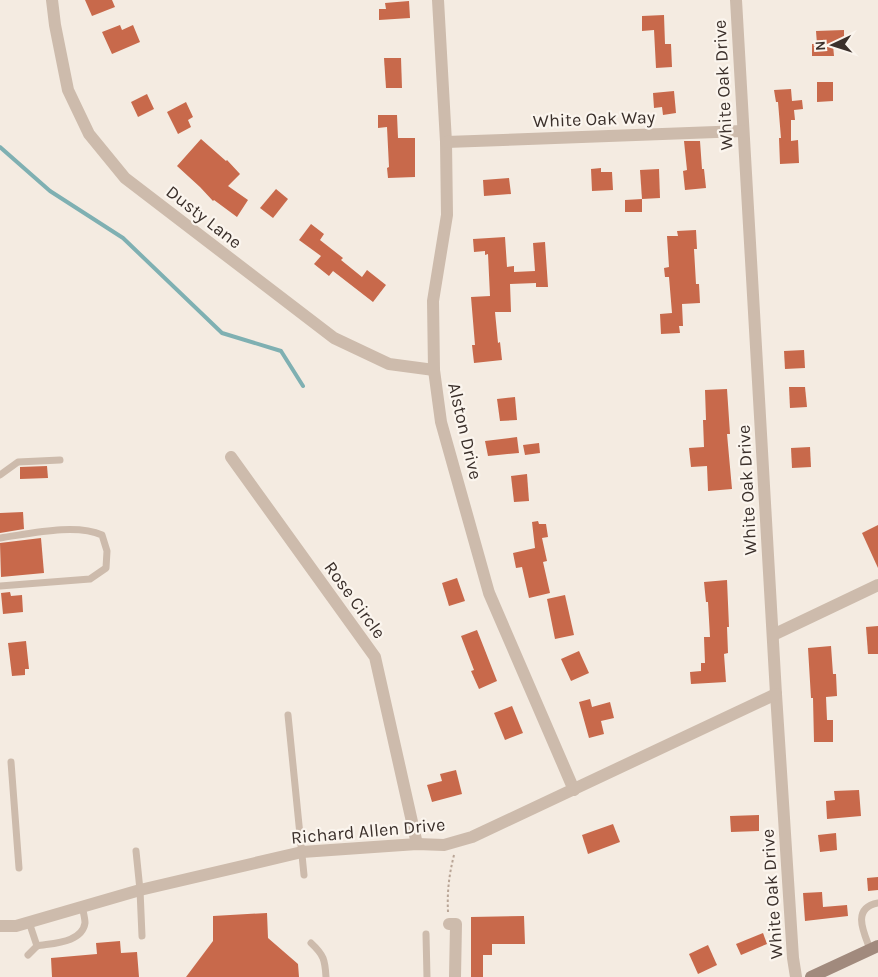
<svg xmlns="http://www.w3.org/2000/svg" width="878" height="977" font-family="Karla,sans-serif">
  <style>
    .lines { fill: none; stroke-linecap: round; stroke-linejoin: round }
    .stream { stroke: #7fb0b2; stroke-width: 4 }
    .building { fill: #c8694b }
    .path { stroke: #b9a596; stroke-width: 2; stroke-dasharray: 2.5 2.5; stroke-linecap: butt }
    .service { stroke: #cdbbac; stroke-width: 7 }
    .minor { stroke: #cdbbac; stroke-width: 12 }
    .secondary { stroke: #a18a7d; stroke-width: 12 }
    .labels { text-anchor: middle; stroke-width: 4.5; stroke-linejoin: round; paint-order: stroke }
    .street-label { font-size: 18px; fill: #3b302b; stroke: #fbf5ee }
  </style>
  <rect width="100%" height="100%" fill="#f4ebe1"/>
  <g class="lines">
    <polyline class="stream" points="0,147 50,191 123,238 222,333 281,351 303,386"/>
  </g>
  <g class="building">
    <polygon points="85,0 112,0 115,7 92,16"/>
    <polygon points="409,1 410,18 379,20 379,9 386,9 385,3"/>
    <polygon points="664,15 665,44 671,44 672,67 656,68 654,30 642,31 642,16"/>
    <polygon points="120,25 122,30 133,25 140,42 112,54 102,32"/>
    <polygon points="844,30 844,45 833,45 834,56 812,56 812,44 817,44 816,31"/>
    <polygon points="384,58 401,58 402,88 386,88"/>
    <polygon points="817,82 833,82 833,101 817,102"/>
    <polygon points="791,89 792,101 802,100 803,109 794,110 795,120 791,120 791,141 798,140 799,163 780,164 779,138 781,138 778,102 776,102 774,90"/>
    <polygon points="674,91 676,113 663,115 662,107 654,108 653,93"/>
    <polygon points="147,94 154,109 138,117 131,102"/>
    <polygon points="186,102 193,117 188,120 191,127 178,134 167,112"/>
    <polygon points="378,115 397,115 398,138 415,138 415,177 388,178 387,168 389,167 387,127 378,128"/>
    <polygon points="201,139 226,161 227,160 240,174 228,186 248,200 237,217 214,200 213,201 200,187 177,166"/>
    <polygon points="684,141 700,141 702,169 704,169 706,188 685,190 683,171 687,170"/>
    <polygon points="601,168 601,172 612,172 613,190 592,191 591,169"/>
    <polygon points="659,169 660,198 642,199 640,170"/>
    <polygon points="509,178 511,194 484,196 483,180"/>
    <polygon points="276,189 288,199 273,218 260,208"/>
    <polygon points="642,199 642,212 625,212 625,200"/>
    <polygon points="311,224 324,234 320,240 343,258 341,260 362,277 367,270 386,285 373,302 333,271 329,276 314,264 321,256 299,240"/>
    <polygon points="696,230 697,249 694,249 696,284 699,284 700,303 682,304 683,326 679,326 680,333 661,334 660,314 672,313 669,277 665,277 664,268 669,267 667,236 678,236 677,231"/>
    <polygon points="505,237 507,267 514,266 514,272 535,271 533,243 545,242 548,287 536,287 536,283 510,284 511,312 495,312 498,343 500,342 502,360 474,363 472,345 475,345 471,297 490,296 488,254 485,255 485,251 474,252 473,239"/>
    <polygon points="804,350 805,368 785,369 784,351"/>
    <polygon points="789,387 805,387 807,407 790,408"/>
    <polygon points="727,389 730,434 727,434 732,489 708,491 707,466 691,467 689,448 704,447 703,420 706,420 705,390"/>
    <polygon points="515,397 517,420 500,421 497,399"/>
    <polygon points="517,437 519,453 488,456 485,441"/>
    <polygon points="539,443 540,453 525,455 523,445"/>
    <polygon points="810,447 811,467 792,468 791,448"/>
    <polygon points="47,466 48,478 20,479 20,467"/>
    <polygon points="527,474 529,501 514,502 511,476"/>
    <polygon points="23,512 24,529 0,533 0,513"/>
    <polygon points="538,521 539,524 546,524 548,537 542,538 547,561 543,562 550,593 529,598 522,567 516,568 513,553 535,548 532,522"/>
    <polygon points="878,525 878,568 862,533"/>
    <polygon points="41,538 44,573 1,577 0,543"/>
    <polygon points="457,578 465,601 449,606 442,583"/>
    <polygon points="727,580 729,627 727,627 728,653 724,654 726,682 691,684 690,672 701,671 701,663 705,663 704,637 710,637 708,602 706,602 704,582"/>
    <polygon points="10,592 11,596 22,595 23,612 3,614 1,593"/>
    <polygon points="565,595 574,635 555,639 547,599"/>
    <polygon points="878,626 878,654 868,654 866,627"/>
    <polygon points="477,630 497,681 479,689 471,671 474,670 461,636"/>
    <polygon points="26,641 29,669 25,669 25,675 12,676 8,643"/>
    <polygon points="831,646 833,674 836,674 837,696 826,697 827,720 833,720 833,742 814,742 813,698 811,698 808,648"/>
    <polygon points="579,651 589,673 571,681 561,659"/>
    <polygon points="590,699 592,707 610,702 614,718 601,721 604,734 589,738 579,702"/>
    <polygon points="512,706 523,733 505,740 494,713"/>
    <polygon points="456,770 462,794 432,802 427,785 442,781 440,774"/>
    <polygon points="859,790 861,816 827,819 826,801 835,800 834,791"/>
    <polygon points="759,815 759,831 731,832 730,816"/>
    <polygon points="613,824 620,842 588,854 582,835"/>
    <polygon points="836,833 837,850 820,852 818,835"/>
    <polygon points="878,877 878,890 868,891 867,878"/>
    <polygon points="822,892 823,907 847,905 848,916 805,921 803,893"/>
    <polygon points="267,913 268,938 298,964 299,977 186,977 213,941 213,916"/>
    <polygon points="524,916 525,944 492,944 492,955 483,955 483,977 471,977 471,917"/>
    <polygon points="763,933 767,944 741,955 736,944"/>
    <polygon points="120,941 121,953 137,952 139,977 52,977 51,958 97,954 96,943"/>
    <polygon points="708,945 717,965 698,974 689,954"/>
  </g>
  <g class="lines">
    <path class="path" d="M 448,912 C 447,892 449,875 454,855"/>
    <g class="service">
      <polyline points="0,475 18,462 60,460"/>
      <path d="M 0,538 C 29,534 75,523 102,535 L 107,551 L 106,568 L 90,579 L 0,586"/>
      <polyline points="288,715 304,875"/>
      <polyline points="11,762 19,868"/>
      <polyline points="136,851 140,890 142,936"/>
      <polyline points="426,934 427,977"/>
      <path d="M 311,943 C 324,955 325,960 326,977"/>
      <path d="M 37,946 C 52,943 82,943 85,923 C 85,918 83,911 82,906"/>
      <path d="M 870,949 C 864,933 851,908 878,903"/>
      <polyline points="28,955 37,946 29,922"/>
    </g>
    <g class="minor">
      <polyline points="52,0 55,25 68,90 89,134 125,178 334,338 389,364 434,370"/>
      <polyline points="438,0 446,142 447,215 433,301 434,370 441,422 489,593 574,790"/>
      <polyline points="736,0 776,694 793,958 796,977"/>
      <polyline points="446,142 743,131"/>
      <polyline points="231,457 375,657 417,844"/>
      <polyline points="773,635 878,585"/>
      <polyline points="449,924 456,924 455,977"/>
      <polyline points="0,926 16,926 140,890 302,852 417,844 444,845 472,837 776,694"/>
    </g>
    <polyline class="secondary" points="811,977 878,946"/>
  </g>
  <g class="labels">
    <g class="street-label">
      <text transform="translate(723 85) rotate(-93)" y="6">White Oak Drive</text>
      <text transform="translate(594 119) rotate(-2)" y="6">White Oak Way</text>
      <text transform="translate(204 217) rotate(38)" y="6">Dusty Lane</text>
      <text transform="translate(465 431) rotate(77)" y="6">Alston Drive</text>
      <text transform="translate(747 490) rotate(-93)" y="6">White Oak Drive</text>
      <text transform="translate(355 600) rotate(54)" y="6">Rose Circle</text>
      <text transform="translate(368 831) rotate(-5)" y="6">Richard Allen Drive</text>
      <text transform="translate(772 894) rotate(-94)" y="6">White Oak Drive</text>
    </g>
  </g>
  <g transform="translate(833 45) rotate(266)" stroke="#fbf5ee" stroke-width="4" paint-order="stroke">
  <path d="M0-4L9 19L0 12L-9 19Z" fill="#3b302b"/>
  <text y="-8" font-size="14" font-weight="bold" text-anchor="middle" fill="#3b302b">N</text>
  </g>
</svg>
